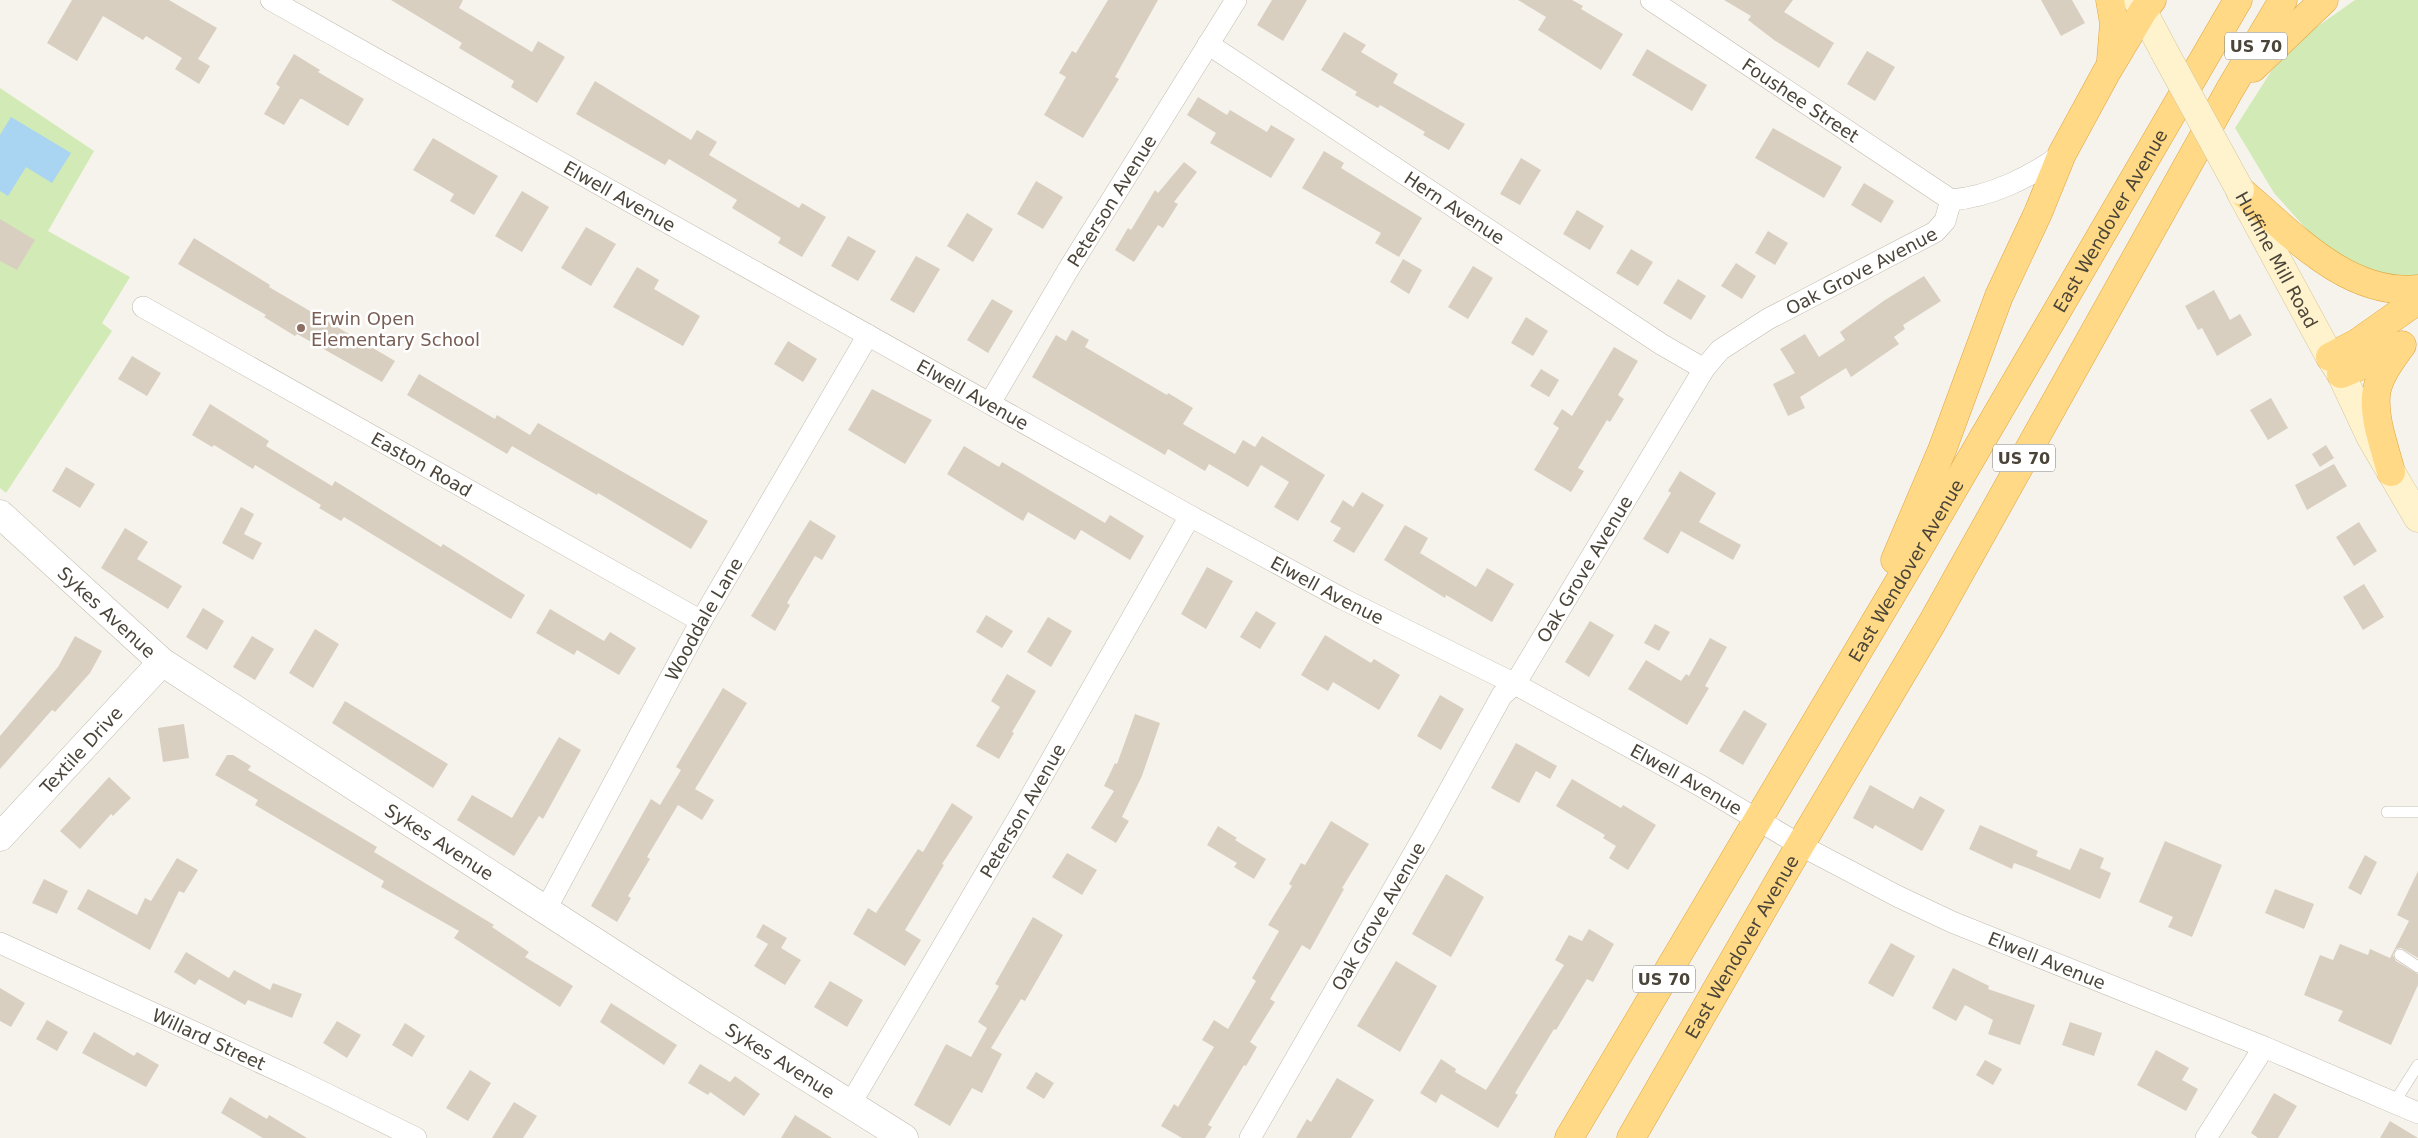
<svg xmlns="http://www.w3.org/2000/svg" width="2418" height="1138" viewBox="0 0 2418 1138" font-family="'DejaVu Sans',sans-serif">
	<rect width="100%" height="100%" fill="#f6f3ec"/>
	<path fill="#d2eab5" d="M2355,0H2418V276L2388,277L2365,272L2309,232L2274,193L2235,128L2272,70L2311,31Z
		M0,88L94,151L48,231L130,277L102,323L112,331L6,493L0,488Z"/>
	<path fill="#a9d4f2" d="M11,117L71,153L52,183L26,167L8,196L0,191V135Z"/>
	<path fill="#d8cfc1" d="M72,0H169L217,28L198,59L210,66L199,84L175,69L182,58L146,36L143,40L103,16L77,61L47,43Z
		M391,0H463L459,8L532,52L538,41L565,57L537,103L511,87L514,81L459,48L462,43Z
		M1108,0H1158L1115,77L1119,79L1083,138L1044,115L1066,77L1059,73L1072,51L1076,53Z
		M1272,0H1307L1283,41L1257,25Z
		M1518,0H1572L1583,6L1581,9L1623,34L1601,70L1538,30L1546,17Z
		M1724,0H1793L1784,12L1834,43L1819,68L1774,40L1748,20L1751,16Z
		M2041,0H2072L2085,23L2061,36Z
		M1344,32L1366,45L1361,52L1398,74L1393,83L1465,124L1449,150L1423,135L1425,132L1380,105L1378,108L1355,95L1357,92L1321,70Z
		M1647,49L1707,85L1692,111L1632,75Z
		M1867,51L1895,67L1875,101L1847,84Z
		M294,54L320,70L318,72L364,99L348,126L302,99H300L284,125L264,114L280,87L276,84Z
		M595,81L691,140L697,130L717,142L709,155L799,208L802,203L826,217L802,257L778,243L781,238L732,208L737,200L669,159L665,165L576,114Z
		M1198,97L1227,115L1230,110L1267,132L1271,125L1295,139L1271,178L1210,143L1216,133L1187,115Z
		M1773,128L1842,167L1824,198L1755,158Z
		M433,138L498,176L474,215L450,201L454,194L413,170Z
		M1324,151L1344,163L1341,168L1422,218L1399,257L1375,243L1381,233L1302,188Z
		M1521,158L1541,170L1520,205L1500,194Z
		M1184,162L1197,172L1174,202L1178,204L1163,228L1158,225L1134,262L1115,250L1128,228L1131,230L1155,190L1158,193Z
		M1036,181L1063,197L1043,229L1017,214Z
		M1864,183L1894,201L1881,223L1851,205Z
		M522,191L549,207L522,252L495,236Z
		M1577,210L1604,226L1590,250L1563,234Z
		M967,213L993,229L973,262L947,246Z
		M0,219L35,240L17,270L0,261Z
		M586,227L616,244L591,286L561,268Z
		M1768,231L1788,243L1775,265L1755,253Z
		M848,236L876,251L858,281L831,266Z
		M194,238L270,285L269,287L395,361L382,382L297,334L295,336L264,317L266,315L178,264Z
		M1631,249L1653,262L1638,286L1616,273Z
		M916,256L940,269L914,313L890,300Z
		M1403,259L1422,270L1409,294L1390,282Z
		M1736,263L1756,276L1742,299L1721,286Z
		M1473,266L1493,278L1468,319L1448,307Z
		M637,267L659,280L654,289L700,316L683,346L613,307Z
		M1924,276L1941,301L1903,325L1905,329L1894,337L1899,344L1851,377L1846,368L1800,397L1805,408L1788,416L1773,384L1795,373L1780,349L1805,334L1819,357L1845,340L1840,332L1885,300Z
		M1678,279L1706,296L1691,320L1663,303Z
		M2214,290L2230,320L2240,314L2252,335L2217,356L2202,328L2198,330L2185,306Z
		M992,299L1013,311L988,353L967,340Z
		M1526,317L1548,331L1533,356L1511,343Z
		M1072,330L1089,340L1085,347L1167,395L1168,393L1193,408L1183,424L1235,454L1243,440L1255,447L1262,436L1325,475L1298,521L1274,507L1289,482L1261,465L1248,487L1209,464L1205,471L1168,449L1165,455L1032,377L1056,335L1066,341Z
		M788,341L817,359L803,382L774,364Z
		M1614,347L1638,361L1618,395L1624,399L1610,422L1607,420L1578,468L1584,471L1571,492L1534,470L1559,428L1553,424L1562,409L1572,416Z
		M132,356L161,373L147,396L118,379Z
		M1541,369L1559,380L1549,397L1530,386Z
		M419,374L495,419L497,415L530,435L538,423L708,521L691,549L598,493L597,495L512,446L507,454L407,395Z
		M872,389L932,420L905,464L848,430Z
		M2271,398L2288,428L2268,440L2250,410Z
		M210,404L269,441L266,446L332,486L335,481L441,547L443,544L525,595L511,619L344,517L341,521L319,508L321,505L255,465L253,469L214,445L212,447L192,435Z
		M2326,445L2334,458L2320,467L2312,454Z
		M964,446L999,467L1002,462L1105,523L1110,515L1144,536L1130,560L1081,530L1075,540L1028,512L1023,521L947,474Z
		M2334,464L2347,486L2307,510L2295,485Z
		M66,467L95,484L80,508L52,491Z
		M1680,471L1716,493L1699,522L1741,545L1733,560L1681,531L1668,554L1643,539L1671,493L1668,491Z
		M1362,492L1384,505L1354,553L1333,541L1341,528L1330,522L1343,500L1353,507Z
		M241,507L254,514L244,534L262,543L253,560L222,543Z
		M810,520L836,536L822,560L815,556L787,603L790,605L775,631L751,616Z
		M2359,522L2377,551L2354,566L2336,537Z
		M1405,525L1428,538L1420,553L1476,587L1487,568L1514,584L1492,622L1446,595L1445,598L1384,560Z
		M125,528L148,542L137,559L182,586L168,609L101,568Z
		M1207,567L1233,581L1206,629L1181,614Z
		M2364,584L2384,617L2363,630L2343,597Z
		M203,608L224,621L207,650L186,637Z
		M550,609L604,641L610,632L636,648L619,675L577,650L574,655L536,633Z
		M1256,611L1276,623L1260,649L1240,637Z
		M986,615L1013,631L1002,648L976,632Z
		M1048,617L1072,631L1051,667L1027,652Z
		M1590,621L1614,635L1589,677L1565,662Z
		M1655,624L1670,632L1659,651L1644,643Z
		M315,629L339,644L313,688L289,673Z
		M1325,635L1371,663L1374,659L1400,675L1379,710L1333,682L1328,691L1301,675Z
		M75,636L102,651L90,673L55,712L52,710L0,769V736L58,667Z
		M252,636L274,649L255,680L233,667Z
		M1710,638L1727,647L1705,686L1709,688L1687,725L1628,689L1646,660L1681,681L1686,674L1689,676Z
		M1007,674L1036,691L1012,732L1014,733L999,759L976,746L1000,707L991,701Z
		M723,688L747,703L695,789L714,800L702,820L678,805L647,857L650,859L628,896L631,898L617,922L591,906L651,799L660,805L681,770L676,767Z
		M1440,695L1464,709L1441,750L1417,736Z
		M345,701L448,764L433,788L332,723Z
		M1744,710L1767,724L1743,765L1719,751Z
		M1135,714L1160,723L1142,776L1122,817L1129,821L1116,843L1091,828L1114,791L1104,786L1115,763L1117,764Z
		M184,724L189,758L163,762L158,728Z
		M559,737L581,750L543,819L539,816L514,856L457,820L472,795L512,818Z
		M1516,743L1557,766L1550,779L1536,771L1519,803L1491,788Z
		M227,755H233L251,766L248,770L377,847L374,852L494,925L492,927L529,952L525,957L573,986L560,1007L454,938L459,931L381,887L384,881L255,805L258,800L215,775Z
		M109,777L131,798L113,816L111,814L80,849L60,831Z
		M1572,779L1621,808L1623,805L1656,825L1628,870L1609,858L1616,846L1603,838L1605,835L1556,806Z
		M1870,785L1913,809L1920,796L1945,810L1922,851L1875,825L1873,829L1853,818Z
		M952,803L973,817L942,864L944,865L905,930L921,940L905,966L853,934L868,908L876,913L918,849L923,852Z
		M1331,821L1369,844L1342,888L1344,889L1310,950L1302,945L1270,999L1275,1002L1250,1042L1257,1047L1246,1066L1244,1065L1208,1125L1212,1127L1205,1138H1182L1161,1126L1174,1104L1178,1107L1214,1047L1202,1040L1214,1020L1228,1029L1256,981L1252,978L1279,931L1268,925L1292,886L1289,884L1301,863L1305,865Z
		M1980,825L2038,851L2036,856L2070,870L2080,848L2104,858L2100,868L2111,873L2100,899L2030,869L2014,863L2012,869L1969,849Z
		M1218,826L1237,838L1235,840L1266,859L1254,879L1234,867L1237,863L1207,845Z
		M2165,841L2222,865L2192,937L2168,927L2173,917L2139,902Z
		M1067,853L1097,870L1082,895L1052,877Z
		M2365,855L2377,862L2361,895L2348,888Z
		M177,858L198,870L184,893L179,891L150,950L77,909L88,889L137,915L145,898L151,901Z
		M2418,871V958L2401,948L2396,949L2393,955L2396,961L2418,974V985L2391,1045L2338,1021L2343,1011L2304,995L2320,955L2333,960L2340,944L2368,955L2370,949L2390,958L2409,921L2397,915Z
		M1446,874L1484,897L1451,957L1412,934Z
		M44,879L68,891L57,914L32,903Z
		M2275,889L2314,904L2304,929L2265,913Z
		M1033,917L1063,935L1025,1001L1021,999L991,1048L1002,1054L982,1093L972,1088L950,1126L914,1105L946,1044L971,1057L987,1028L978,1022L999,986L995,984Z
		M763,924L787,938L781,948L801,960L785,985L754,966L768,944L756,937Z
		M1589,929L1614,944L1593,982L1587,979L1556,1030L1554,1029L1515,1093L1518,1095L1498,1128L1441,1094L1436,1103L1420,1093L1441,1059L1456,1069L1455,1072L1486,1090L1564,965L1555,960L1569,935L1582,941Z
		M1891,943L1915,956L1893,997L1868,983Z
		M186,952L229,978L234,970L270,990L273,983L302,994L292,1018L248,1000L245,1005L199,979L195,985L174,972Z
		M1396,961L1437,986L1400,1052L1357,1026Z
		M1953,968L1989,986L1988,989L2035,1005L2020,1045L1988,1034L1993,1020L1965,1005L1956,1021L1932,1008Z
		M830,981L863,1000L847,1027L814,1007Z
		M0,988L25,1003L11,1027L0,1021Z
		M611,1003L677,1045L664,1065L600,1022Z
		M47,1020L68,1032L57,1051L36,1039Z
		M337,1021L361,1035L347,1058L323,1043Z
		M2070,1022L2102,1033L2094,1056L2062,1045Z
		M405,1023L425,1036L412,1057L392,1045Z
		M94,1032L134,1056L137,1052L159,1065L146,1087L82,1053Z
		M2156,1050L2189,1068L2182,1080L2198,1089L2186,1111L2137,1085Z
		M1985,1060L2002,1069L1993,1085L1976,1075Z
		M700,1064L730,1082L735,1076L760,1094L744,1116L710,1092L708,1095L688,1083Z
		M470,1070L491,1083L468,1121L446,1108Z
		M1036,1072L1054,1083L1044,1099L1026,1088Z
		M1337,1078L1374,1100L1351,1138H1296L1307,1119L1311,1122Z
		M2274,1093L2297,1106L2278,1138H2258L2251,1133Z
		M230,1097L267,1119L269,1115L307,1138H263L221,1113Z
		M514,1102L537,1116L523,1138H492Z
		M795,1115L832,1138H781Z
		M2390,1121L2418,1138H2380Z"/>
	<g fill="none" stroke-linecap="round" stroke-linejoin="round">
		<defs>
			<path id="service" d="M2387,812H2418
				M2400,955L2418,967
				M2394,1103L2418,1065"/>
			<g id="minor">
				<path id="s1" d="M271,0L1190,516L1343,599L1515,684L1701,786L1800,845L1897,896L1952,922L2264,1047L2418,1113"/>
				<path id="s2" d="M1651,0L1951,200"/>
				<path id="s3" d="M1208,44L1661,344L1704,369"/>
				<path id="s4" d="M143,307L701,621"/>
				<path id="s5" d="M990,403L1068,270L1236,0"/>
				<path id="s6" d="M546,909L701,621L868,335"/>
				<path id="s7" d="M0,943L292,1077L416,1138"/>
				<path id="s8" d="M851,1103L1024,808L1190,516"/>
				<path id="s9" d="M1250,1138L1428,829L1502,695L1515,684L1704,369L1720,350L1768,319L1935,232L1945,221L1951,200C1990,197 2031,177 2062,154"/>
				<path d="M2206,1138L2264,1047"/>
			</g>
			<g id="tertiary">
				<path id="s10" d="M0,514L162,662L702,1011L904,1138"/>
				<path id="s11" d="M0,837L162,662"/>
			</g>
			<g id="secondary">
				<path d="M2137,0L2164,51"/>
				<path id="s12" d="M2240,191L2330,357L2341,374L2371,438L2418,518"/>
			</g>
			<g id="trunk">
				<path d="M2110,0L2114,23L2111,60"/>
				<path d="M2253,68L2324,0"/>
				<path d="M2240,190C2290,232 2347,297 2418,289"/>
				<path d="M2330,357L2357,343L2418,300"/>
				<path d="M2341,374L2374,360L2399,346"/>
				<path d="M2391,472C2385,448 2374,421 2376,396C2377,378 2392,359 2402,345"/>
				<path d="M1895,560L1942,450L1999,296L2038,213L2062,154L2106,73L2143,11L2152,0"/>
				<path id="s13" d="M1569,1138L1915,555L2238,0"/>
				<path id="s14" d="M1631,1138L1786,869L1932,623L2229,91L2283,0"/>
			</g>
		</defs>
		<use href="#service" stroke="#c2bbae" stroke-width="12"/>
		<use href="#minor" stroke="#c2bbae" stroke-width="22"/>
		<use href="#tertiary" stroke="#c2bbae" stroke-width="29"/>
		<use href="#secondary" stroke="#d6c79b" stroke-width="29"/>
		<use href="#trunk" stroke="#e0a43c" stroke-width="29"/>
		<use href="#service" stroke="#fff" stroke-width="11"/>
		<use href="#minor" stroke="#fff" stroke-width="21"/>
		<use href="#tertiary" stroke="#fff" stroke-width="28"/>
		<use href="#secondary" stroke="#fff3cd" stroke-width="28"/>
		<use href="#trunk" stroke="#ffd985" stroke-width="28"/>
		<defs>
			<path id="secondary-bridge" d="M2164,51L2240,190"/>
		</defs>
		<use href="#secondary-bridge" stroke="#d6c79b" stroke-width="29" stroke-linecap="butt"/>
		<use href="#secondary-bridge" stroke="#fff3cd" stroke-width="28"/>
	</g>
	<circle fill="#8d6e63" stroke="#fff" stroke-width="2" cx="301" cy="328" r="5"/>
	<g text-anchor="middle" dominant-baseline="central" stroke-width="5" stroke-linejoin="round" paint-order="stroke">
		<g fill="#fff" stroke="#817c74" stroke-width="1">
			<rect x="2225" y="32.5" width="62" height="27" rx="4"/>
			<rect x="1993" y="444.5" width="62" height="27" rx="4"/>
			<rect x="1633" y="965.5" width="62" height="27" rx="4"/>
		</g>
		<g font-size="16" font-weight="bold" fill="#4b4439">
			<text x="2256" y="46">US 70</text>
			<text x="2024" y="458">US 70</text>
			<text x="1664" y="979">US 70</text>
		</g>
		<g font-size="18" fill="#4b4439" stroke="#fff">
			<text stroke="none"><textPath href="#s2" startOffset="180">Foushee Street</textPath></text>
			<text stroke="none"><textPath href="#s1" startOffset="400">Elwell Avenue</textPath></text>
			<text stroke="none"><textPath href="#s5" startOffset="236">Peterson Avenue</textPath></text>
			<text stroke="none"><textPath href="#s3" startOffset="296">Hern Avenue</textPath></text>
			<text stroke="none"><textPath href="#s13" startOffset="1065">East Wendover Avenue</textPath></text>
			<text stroke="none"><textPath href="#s12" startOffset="78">Huffine Mill Road</textPath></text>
			<text stroke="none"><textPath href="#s9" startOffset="1081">Oak Grove Avenue</textPath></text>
			<text stroke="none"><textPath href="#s1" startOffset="805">Elwell Avenue</textPath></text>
			<text stroke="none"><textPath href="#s4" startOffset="320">Easton Road</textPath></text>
			<text stroke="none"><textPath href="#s9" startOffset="661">Oak Grove Avenue</textPath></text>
			<text stroke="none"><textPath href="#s13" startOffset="660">East Wendover Avenue</textPath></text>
			<text stroke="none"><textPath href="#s1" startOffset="1210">Elwell Avenue</textPath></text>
			<text stroke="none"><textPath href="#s10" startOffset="145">Sykes Avenue</textPath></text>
			<text stroke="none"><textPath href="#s6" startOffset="330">Wooddale Lane</textPath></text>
			<text stroke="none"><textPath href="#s11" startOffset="119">Textile Drive</textPath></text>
			<text stroke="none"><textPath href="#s1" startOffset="1616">Elwell Avenue</textPath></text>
			<text stroke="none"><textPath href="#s8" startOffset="339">Peterson Avenue</textPath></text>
			<text stroke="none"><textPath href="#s10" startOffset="550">Sykes Avenue</textPath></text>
			<text stroke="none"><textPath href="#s9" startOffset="256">Oak Grove Avenue</textPath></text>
			<text stroke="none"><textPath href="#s14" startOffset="221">East Wendover Avenue</textPath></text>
			<text stroke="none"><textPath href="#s1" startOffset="2020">Elwell Avenue</textPath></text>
			<text stroke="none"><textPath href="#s7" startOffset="230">Willard Street</textPath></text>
			<text stroke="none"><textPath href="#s10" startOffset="955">Sykes Avenue</textPath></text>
		</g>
		<g font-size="18" fill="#785e54" stroke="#fff" text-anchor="start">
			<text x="311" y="318">Erwin Open<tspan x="311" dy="21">Elementary School</tspan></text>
		</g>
	</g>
</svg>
